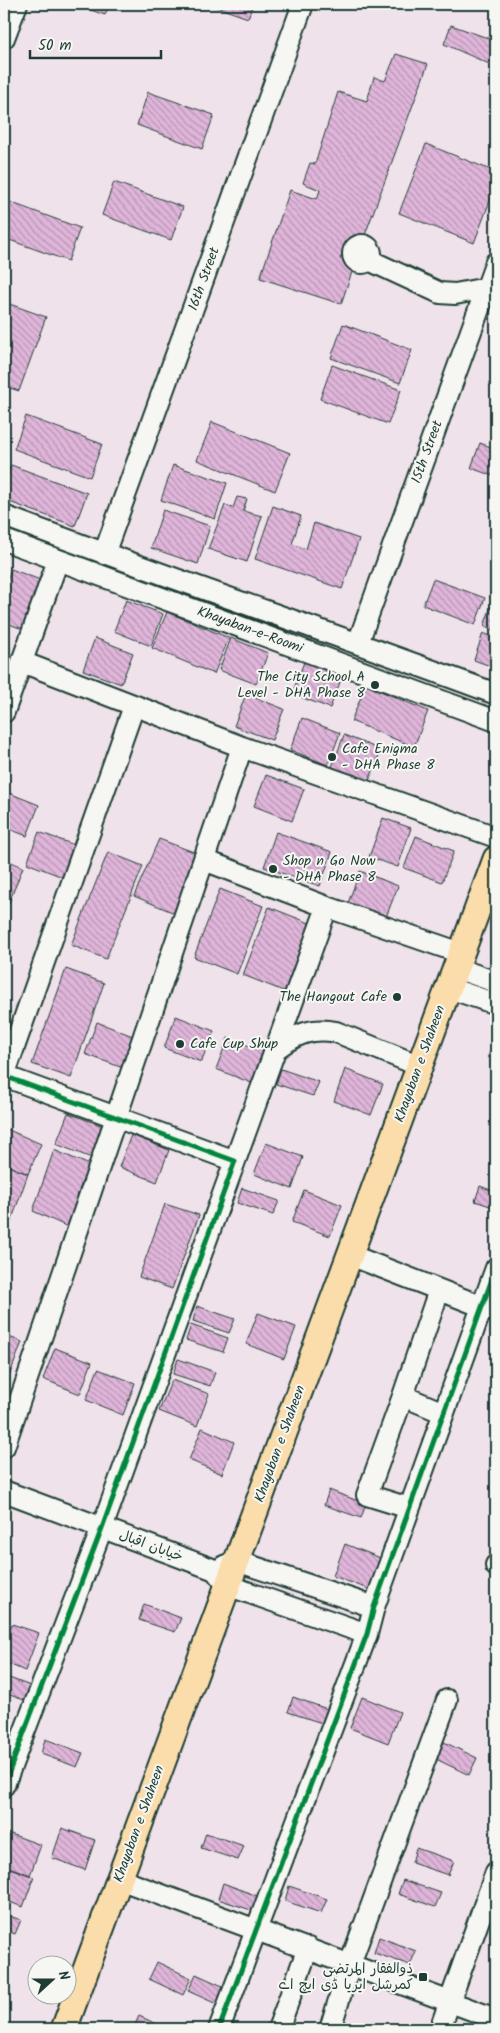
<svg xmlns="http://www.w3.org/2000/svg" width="500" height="2033" viewBox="0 0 500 2033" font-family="Kalam,'Playpen Sans Arabic',sans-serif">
	<defs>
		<pattern id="building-back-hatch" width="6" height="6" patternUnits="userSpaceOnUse" patternTransform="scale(1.25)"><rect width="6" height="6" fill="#e0b5da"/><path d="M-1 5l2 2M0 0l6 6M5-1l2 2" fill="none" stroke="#b594b2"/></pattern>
	</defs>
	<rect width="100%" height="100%" fill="#efe2eb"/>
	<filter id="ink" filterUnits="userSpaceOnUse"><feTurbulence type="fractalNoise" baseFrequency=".02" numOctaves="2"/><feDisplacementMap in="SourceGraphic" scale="10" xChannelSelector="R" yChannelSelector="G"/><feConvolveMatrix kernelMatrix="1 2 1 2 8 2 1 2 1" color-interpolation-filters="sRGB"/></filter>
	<g filter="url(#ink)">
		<path fill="url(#building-back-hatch)" stroke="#1f3d34" d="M74,4H109L105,15Z
			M208,4H253L248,18Z
			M451,25L496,41V67L444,44Z
			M396,54L428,64L362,243L347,241L340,259L354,266L341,304L260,278L290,190L317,199L320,190L303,183L310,163L315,164L338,92L367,101L374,77L385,81Z
			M148,92L214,115L202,149L137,125Z
			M426,144L496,172V185L474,243L399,213Z
			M114,182L183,207L171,240L102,215Z
			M4,200L80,228L68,261L4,238Z
			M4,302L46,317L19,391L4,386Z
			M343,324L412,350L400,383L331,358Z
			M332,365L401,390L388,424L320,399Z
			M26,416L102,444L90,477L14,449Z
			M212,422L290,453L275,491L197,460Z
			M480,443L496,449V477L471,468Z
			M11,465L87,493L75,526L4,500V487Z
			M173,465L227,483L215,519L161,500Z
			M237,497L247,499L243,511L262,516L247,562L208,549L225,505L233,508Z
			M273,506L301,516L292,544L306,549L314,523L359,539L342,589L255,559Z
			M163,510L210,526L198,564L151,548Z
			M11,569L43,581L25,630L4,622V588Z
			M433,579L485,598L475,625L423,605Z
			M494,598H496V631L484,626Z
			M126,600L163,614L151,646L114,631Z
			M167,612L229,638L214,674L152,648Z
			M483,633L496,638V668L474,660Z
			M95,638L133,653L121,684L83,670Z
			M231,638L268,653L256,684L219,670Z
			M304,662L342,677L330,708L292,694Z
			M366,685L428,711L414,747L351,721Z
			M246,694L284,709L272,740L234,726Z
			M302,718L340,733L328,765L290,750Z
			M344,735L381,750L369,781L332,767Z
			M266,775L304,789L292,821L254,806Z
			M4,791L39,805L27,836L4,827Z
			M383,818L411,828L398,867L369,857Z
			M39,832L77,846L65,878L27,863Z
			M276,832L332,852L320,886L264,867Z
			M416,836L454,851L442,882L404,868Z
			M159,839L199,854L177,914L134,896Z
			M108,852L143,866L106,959L71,945Z
			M4,859L23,867L4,915Z
			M360,871L398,886L386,917L348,903Z
			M220,889L263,906L237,974L194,957Z
			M269,907L312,924L286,992L243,975Z
			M66,969L104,983L71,1078L32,1064Z
			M176,1016L214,1031L201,1062L164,1048Z
			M97,1022L135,1037L123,1068L85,1054Z
			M496,1036V1060L488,1057Z
			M228,1038L266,1052L254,1084L216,1069Z
			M281,1069L319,1082L313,1096L276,1084Z
			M345,1069L383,1084L371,1115L334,1101Z
			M68,1113L106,1127L94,1159L56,1144Z
			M4,1128L41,1144L28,1174L4,1164Z
			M131,1135L169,1150L157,1182L119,1167Z
			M266,1143L303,1157L292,1189L254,1174Z
			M54,1150L92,1166L70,1228L33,1211Z
			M4,1164L28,1174L6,1236L4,1235Z
			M480,1186L496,1192V1208L475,1201Z
			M242,1188L279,1201L273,1215L237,1203Z
			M304,1190L342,1205L330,1236L292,1222Z
			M165,1204L199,1215L172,1289L139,1277Z
			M197,1306L235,1319L229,1333L193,1321Z
			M258,1313L296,1327L284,1359L246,1344Z
			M191,1325L228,1338L223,1352L186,1340Z
			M4,1335L22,1342L10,1374L4,1371Z
			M55,1348L92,1362L80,1394L43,1379Z
			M178,1359L215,1372L210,1386L173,1374Z
			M98,1369L135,1383L123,1415L86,1400Z
			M172,1380L209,1394L197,1426L159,1411Z
			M202,1428L234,1442L222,1474L189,1460Z
			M329,1490L366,1504L361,1518L324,1505Z
			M345,1544L383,1559L371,1590L333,1576Z
			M144,1604L181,1618L175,1632L139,1620Z
			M12,1624L39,1633L25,1671L4,1662V1644Z
			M4,1676L33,1687L27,1701L4,1693Z
			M293,1697L330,1710L325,1724L288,1712Z
			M362,1697L400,1712L388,1743L350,1728Z
			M45,1739L83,1753L77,1767L41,1754Z
			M444,1742L477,1758L469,1775L436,1759Z
			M62,1828L95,1840L85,1870L52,1858Z
			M8,1833L41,1845L30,1875L4,1865V1845Z
			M206,1833L244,1846L238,1860L201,1848Z
			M416,1848L454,1861L448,1875L412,1863Z
			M4,1866L34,1877L23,1907L4,1900Z
			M403,1880L441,1893L435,1907L398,1894Z
			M223,1883L260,1897L254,1911L218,1899Z
			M289,1886L327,1899L321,1913L285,1901Z
			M4,1914L21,1920L15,1934L4,1930Z
			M379,1937L416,1951L410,1965L374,1953Z
			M157,1962L191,1978L183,1995L149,1979Z
			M196,1974L229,1989L221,2006L188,1991Z
			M139,2016L168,2029H133Z"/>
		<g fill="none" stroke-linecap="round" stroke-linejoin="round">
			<defs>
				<path id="minor" d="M4,38L17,4
					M353 254a9 9 0 1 1 18 0a9 9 0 1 1-18 0Z
					M369,260L440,293L455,294L487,288
					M4,516C167,578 333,633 496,694
					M4,540L496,721
					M104,554L303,4
					M358,643L496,262
					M22,662L242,747L496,837
					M4,712L58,560
					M204,860L327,907L461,953
					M481,900L496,905
					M456,968L496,982
					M449,988L496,1004
					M276,1049C295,1035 311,1027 336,1032L420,1066
					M4,1076L235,1161L102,1528L4,1785
					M4,1076L134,706
					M235,1161L327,907
					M350,1255L496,1312
					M439,1290L403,1396L444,1413
					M403,1396L367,1495L409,1508
					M4,1447L242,747
					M4,1491L215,1570L227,1585L367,1634
					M224,1566L237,1561L374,1607
					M496,1566V1565
					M119,1879L496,2019
					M219,2029L367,1634L374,1607L496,1268
					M278,2029L308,1948
					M330,2029L350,1964L447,1700
					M440,2029L496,1872"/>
				<path id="major" d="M64,2029L496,859"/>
			</defs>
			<use href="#minor" stroke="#1f3d34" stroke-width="24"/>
			<use href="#major" stroke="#1f3d34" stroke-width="29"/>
			<use href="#minor" stroke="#f6f6f2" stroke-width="20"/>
			<use href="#major" stroke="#fbddab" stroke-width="25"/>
			<defs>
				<path id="cycleway" d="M4,1076L235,1161L102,1528L4,1785
					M219,2029L367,1634L374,1607L496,1268"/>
			</defs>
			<use href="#cycleway" stroke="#f6f6f2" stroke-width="8"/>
			<use href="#cycleway" stroke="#00873e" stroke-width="5"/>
		</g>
	</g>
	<g fill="#1f3d34" stroke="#f6f6f2" stroke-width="2">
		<circle cx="375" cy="685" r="5"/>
		<circle cx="332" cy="757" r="5"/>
		<circle cx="273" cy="869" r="5"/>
		<circle cx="397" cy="997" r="5"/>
		<circle cx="180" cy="1044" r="5"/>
		<rect x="418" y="1972" width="10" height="10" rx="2.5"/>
	</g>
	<g text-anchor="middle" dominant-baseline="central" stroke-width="4" stroke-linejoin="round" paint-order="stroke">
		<g font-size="14" fill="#1f3d34" stroke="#f6f6f2">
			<text transform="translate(204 279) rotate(-70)">16th Street</text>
			<text transform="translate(427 452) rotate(-70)">15th Street</text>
			<text transform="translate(250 630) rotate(20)">Khayaban-e-Roomi</text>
			<text transform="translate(420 1064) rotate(-70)">Khayaban e Shaheen</text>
			<text transform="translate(280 1444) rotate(-70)">Khayaban e Shaheen</text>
			<text transform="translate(151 1546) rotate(20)">خیابان اقبال</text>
			<text transform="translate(139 1824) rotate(-70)">Khayaban e Shaheen</text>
		</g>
		<g font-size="14" fill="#1f3d34" stroke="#f6f6f2" text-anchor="end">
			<text x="365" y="677">The City School A<tspan x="365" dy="16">Level - DHA Phase 8</tspan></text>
			<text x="342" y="749" text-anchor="start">Cafe Enigma<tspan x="342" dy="16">- DHA Phase 8</tspan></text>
			<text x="283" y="861" text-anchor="start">Shop n Go Now<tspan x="283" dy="16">- DHA Phase 8</tspan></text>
			<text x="387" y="997">The Hangout Cafe</text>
			<text x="190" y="1044" text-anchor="start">Cafe Cup Shup</text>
			<text x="413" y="1969">ذوالفقار المرتضی<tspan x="413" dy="16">کمرشل ایریا ڈی ایچ اے</tspan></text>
		</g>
	</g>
	<rect width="500" height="2033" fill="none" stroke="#f6f6f2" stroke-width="20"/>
	<rect x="10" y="10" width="480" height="2013" fill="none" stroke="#1f3d34" stroke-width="2" filter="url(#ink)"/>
	<g transform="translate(52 1980) rotate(69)"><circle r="24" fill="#f6f6f2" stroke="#a0aca6"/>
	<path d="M0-4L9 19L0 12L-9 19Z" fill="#1f3d34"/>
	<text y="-8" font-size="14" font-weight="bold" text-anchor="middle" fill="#1f3d34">N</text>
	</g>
	<path d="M30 50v8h131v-8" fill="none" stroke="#1f3d34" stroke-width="2.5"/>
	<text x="38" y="50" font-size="15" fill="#1f3d34" stroke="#f6f6f2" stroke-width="4" paint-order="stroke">50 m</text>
</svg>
